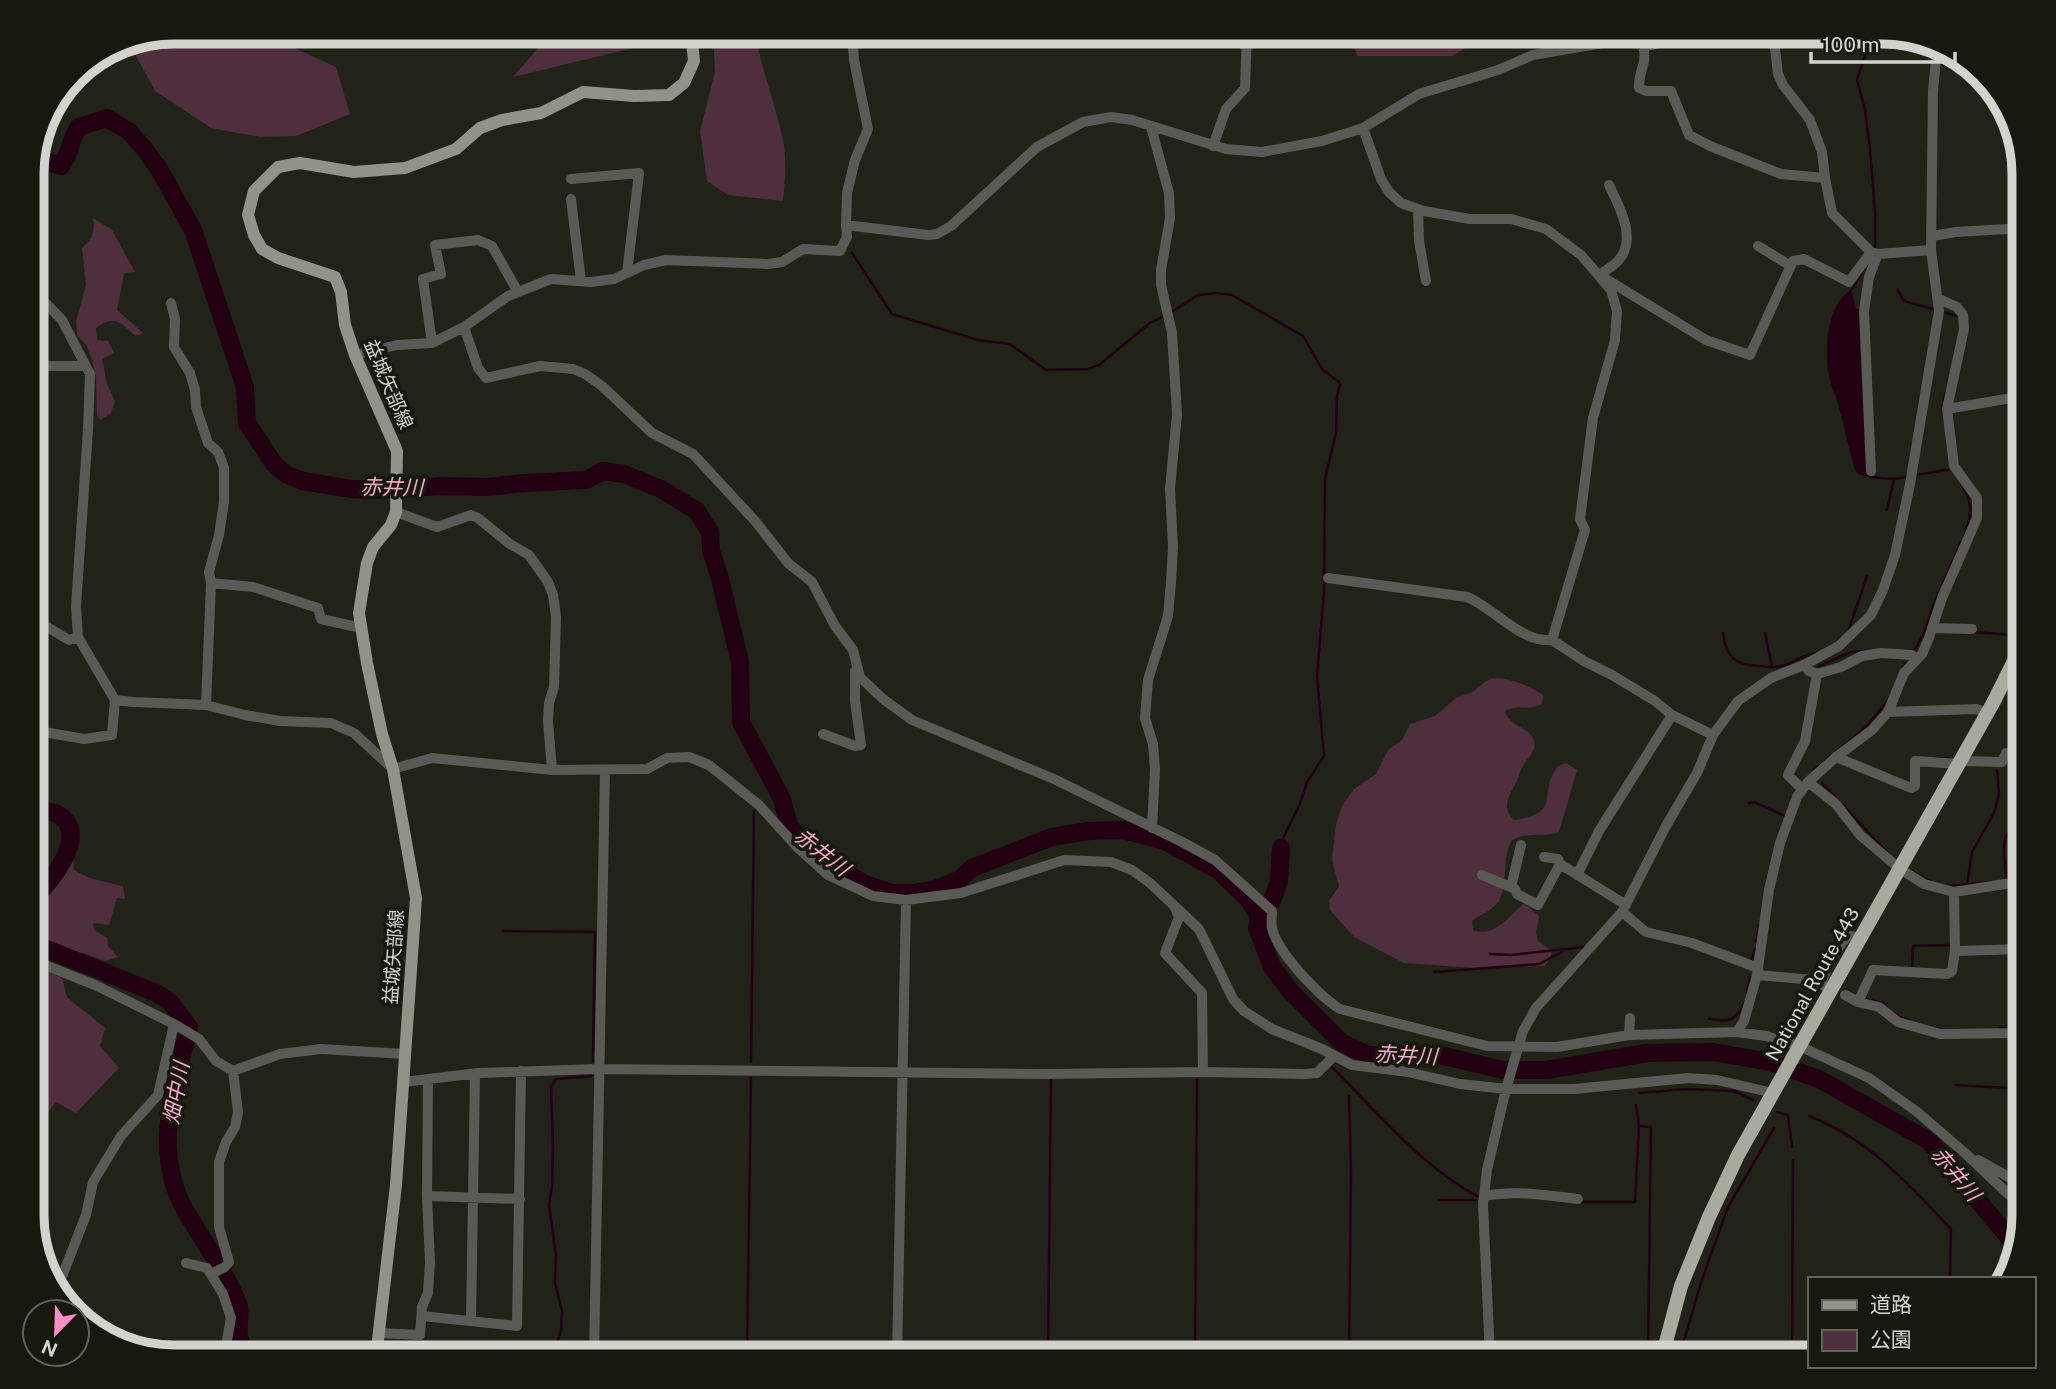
<svg xmlns="http://www.w3.org/2000/svg" width="2056" height="1389" viewBox="0 0 2056 1389" font-family="'Public Sans','Noto Sans JP',sans-serif">
	<rect width="100%" height="100%" fill="#212318"/>
	<path fill="#4f2e3e" d="M174,32H268L290,46L336,67L350,114L296,136L260,137L211,128L155,91L128,41Z
		M552,32H638L633,48L513,77Z
		M713,32H755C761,68 775,103 783,140C787,160 785,180 783,201L728,195L707,181L700,131L715,71Z
		M1350,32H1570L1551,38H1483L1452,56H1357Z
		M93,218L112,230L135,272L124,273L117,310L143,333L136,336C119,322 116,314 96,328L97,340L108,341L114,353L102,359L107,384L115,401L111,413L100,420L97,415L96,378L92,360L86,345L77,335L76,321L86,285L82,248C93,238 95,232 93,218Z
		M1494,678C1511,678 1529,686 1543,695L1542,704C1529,711 1517,704 1505,711C1510,727 1530,727 1534,741C1537,751 1527,758 1523,766C1520,770 1519,776 1517,781C1510,794 1500,808 1514,820C1564,813 1536,795 1558,766L1566,763L1577,770L1559,832C1543,838 1530,831 1512,840C1501,858 1509,883 1499,901C1492,911 1481,914 1472,921L1473,930C1495,938 1509,916 1524,903L1539,916L1536,932L1538,941L1552,951L1550,959L1545,966L1475,968L1404,963L1354,937L1330,910L1329,901L1339,886L1332,860L1336,824L1342,806L1354,789L1376,774L1388,750L1402,740L1410,724L1435,716L1456,698L1473,692L1486,681Z
		M73,856L74,870L89,878L123,886L125,899L117,898L109,925L93,923L94,930L107,938L108,946L118,957L105,961L83,953L72,955L32,940V905L62,872Z
		M32,965L62,978L67,997L105,1028L100,1046L119,1068L76,1113L56,1102L34,1131L32,1141Z"/>
	<path fill="#220012" d="M1851,290L1856,309H1861L1870,477L1857,474L1854,467C1848,447 1845,427 1839,408C1837,397 1831,387 1829,376C1824,351 1826,305 1851,290Z"/>
	<g fill="none" stroke-linecap="round" stroke-linejoin="round">
		<path stroke="#220012" stroke-width="2.5" d="M1873,32L1857,80L1865,110L1870,148L1875,212V248
			M852,253L892,314L978,340L1010,344L1046,370L1088,369L1099,365L1150,323L1164,316
			M1897,289L1904,301L1961,317
			M1851,290L1864,269
			M1170,313L1198,295L1217,293L1232,295L1303,336L1322,369L1340,383L1337,396L1336,433L1325,479L1324,592L1317,676L1324,756L1307,782L1300,804L1283,838
			M1998,405L2024,401
			M1944,421L1942,409L1945,393
			M1916,475L1951,469
			M1870,477L1894,479L1907,477
			M1961,484C1974,504 1972,514 1964,536
			M1887,510L1894,479
			M1849,629L1867,576
			M1973,632L2013,635
			M1723,633C1727,666 1743,665 1772,667
			M1765,633L1772,667C1795,667 1800,653 1817,653
			M1914,651L1925,631L1933,605L1961,542
			M1819,666L1851,652L1865,651
			M1902,670L1905,663
			M1935,758H1948
			M1813,771L1867,726L1889,699
			M1822,783L1887,852
			M1749,803L1754,802L1785,816
			M1912,871L1930,881
			M2007,880C2005,864 1996,820 2024,830
			M1967,884L1972,852L1994,813L1999,794L1997,770
			M1950,886L1989,882
			M503,931L595,932L593,1061
			M1756,942L1759,925
			M1490,954L1511,955L1584,947
			M1751,961L1755,949
			M1912,970L1913,946L1951,945
			M1434,972L1539,964L1562,952
			M1747,993L1750,977
			M1864,999L1883,1003L1887,1007
			M1894,1014L1911,1021
			M1709,1019C1728,1022 1736,1022 1744,1003
			M2000,1028H2024
			M751,1062L754,811
			M1332,1067C1376,1111 1423,1168 1479,1197
			M1956,1085L2024,1089
			M1639,1093L1687,1089L1734,1091L1753,1100
			M1636,1105L1639,1126L1651,1127L1648,1357
			M1777,1112L1788,1115L1792,1147
			M1809,1116C1867,1138 1909,1184 1951,1229L1950,1279
			M1439,1200H1476
			M1581,1202H1635L1639,1126
			M553,1357L561,1330L562,1311L555,1283L556,1255L549,1205L552,1187L553,1145L551,1087L556,1079L592,1076
			M747,1357L751,1078
			M1048,1357L1051,1080
			M1195,1357L1197,1080
			M1349,1357L1351,1171L1349,1096
			M1679,1357L1701,1283L1727,1209L1774,1128
			M1792,1357L1793,1160"/>
		<path stroke="#220012" stroke-width="18" d="M35,153L46,161L61,166C71,154 69,140 79,127L107,118L130,132L146,151L159,169L193,230L245,387L247,423L274,464L287,475L303,481L351,489L375,490L443,486L487,487L525,483L586,480L603,471L624,474L661,489L697,511L710,532L711,551L719,575L740,662L741,722L782,799L789,826L798,836L815,847L825,859L849,875L867,885L892,893H913L933,890L959,880L972,868L1052,837L1089,831L1123,830L1165,841L1218,870L1249,900L1259,916L1257,928L1272,967L1292,993L1342,1043L1368,1055H1440L1503,1070H1546L1647,1053L1713,1052L1770,1062L1819,1079L1929,1141L2015,1245
			M32,811C40,812 52,810 59,815C91,835 49,884 32,900
			M1272,901L1279,881L1281,848
			M32,943L156,993L170,1002L189,1027C174,1089 152,1150 185,1210C203,1241 225,1270 238,1304C242,1314 237,1325 239,1336C240,1341 243,1346 245,1351L257,1357"/>
		<path stroke="#595a55" stroke-width="10" d="M799,32H830
			M1773,32L1778,74L1783,85L1810,120L1822,152L1825,178
			M1643,45C1648,65 1638,70 1639,88L1646,91H1671L1689,135L1710,146L1781,174L1825,178L1832,213L1871,252L1878,254L1931,250
			M1151,127L1169,193L1170,218L1161,270V285L1172,333L1177,414L1170,489L1173,547L1171,582L1168,616L1148,680L1145,718L1153,744L1155,770L1152,828
			M1363,128L1381,179L1389,192L1401,203L1424,211L1470,219H1511L1546,229L1581,255L1611,290L1617,311L1615,340L1593,418L1580,519L1585,530L1552,640L1584,661L1612,675L1655,701L1672,715L1713,735
			M1213,146L1226,109L1245,88L1247,32
			M571,179L639,173L627,273
			M571,199L581,281
			M1418,209L1419,241L1426,281
			M846,225L847,193L855,160L868,129L854,60L852,32
			M1932,236L1956,232L2024,228
			M1758,246L1791,266
			M1600,275C1606,270 1613,266 1618,261C1638,239 1619,206 1609,185
			M1606,279L1706,340L1750,355L1793,261L1804,259L1849,282L1871,252
			M32,289L62,320L90,374L88,430L76,606L78,637L115,700L112,735L84,739L32,730
			M171,303L175,319L174,347L190,373L195,390L196,407L208,443L218,452L224,468V502L219,535L209,572L211,583L206,705
			M464,327L478,368L486,378L540,366L573,369L585,374L602,386L652,433L693,454L756,522L788,563L812,582L835,626L853,650L860,677L883,699L912,720L1054,779L1182,842L1215,860L1272,911C1272,916 1271,923 1272,928C1277,952 1319,996 1340,1009L1487,1046L1557,1047L1629,1035L1737,1032L1766,1036L1799,1046L1869,1078L1916,1111L1965,1153L2024,1209
			M432,343L423,279L441,274L435,245L478,240L492,246L518,292
			M355,355L397,345L432,343L464,327L508,296L551,279L591,282L614,279L644,265L666,260L768,264L782,262L803,249L840,251L847,237L846,225L928,235L937,234L951,226L1037,147L1083,122L1111,117L1132,120L1226,149L1262,152L1322,141L1363,128L1419,94L1498,70L1533,55L1614,41L1652,45L1690,32
			M32,366H86
			M1947,409L2024,396
			M1871,471L1864,311L1869,277L1878,254
			M396,512L437,527L471,515L478,518L510,544L529,555L548,582L553,595L556,617L554,687L549,703L548,721L552,770
			M1328,578L1467,597C1494,608 1521,643 1552,640
			M211,583L253,587L318,608L321,619L361,628
			M32,618L69,640L78,637
			M1932,628L1972,629
			M1817,674L1841,667L1862,656L1881,653L1912,655L1915,659
			M115,700L134,702L206,705L245,715L280,721L331,723L354,733L393,769L432,758L552,770L647,769L667,758L689,757L709,765L759,805L797,847L828,875L873,896L906,900L961,893L1064,860L1111,862L1132,870L1150,883L1199,929L1233,999L1244,1011L1272,1029L1322,1049L1352,1065L1408,1072L1460,1084L1506,1089H1574L1688,1078L1717,1080L1773,1093
			M1888,712L1977,709L1987,714
			M823,734L855,746L861,745L855,701V671
			M1836,757L1911,788L1915,786V761L1959,764
			M1960,761L2002,762L2006,753H2024
			M1808,782L1836,804L1860,835L1900,869L1924,884L1954,892L2024,881
			M1802,789L1788,775L1805,741L1817,674L1809,671L1804,665
			M1544,857L1558,859L1560,864L1626,905
			M1482,875L1515,889L1517,894L1538,905L1560,864
			M1577,875L1599,831L1672,715
			M1511,887L1521,845
			M1175,908L1179,917L1165,953L1202,993L1203,1072
			M1622,912L1646,932L1692,943L1758,968
			M1955,951L2024,949
			M32,960L95,985L174,1024L199,1039L216,1061L233,1071L280,1054L321,1049L405,1054
			M1757,975L1814,980L1824,986
			M1821,984C1827,967 1835,948 1848,936L1860,937
			M1845,995L1858,1002L1879,1007L1898,1022L1940,1034L2024,1033
			M1858,1002L1873,970L1947,974L1952,971L1955,951L1954,892
			M1737,1032L1744,1021L1757,975L1769,890L1780,843L1797,797L1808,782L1836,757L1872,730L1888,712L1904,673L1922,654L1929,638L1942,598L1977,518V498L1954,466L1947,409L1964,329L1963,315L1957,307L1937,298
			M1629,1035L1630,1018
			M404,1082L478,1073L598,1069L1047,1074L1203,1072L1305,1074L1317,1073L1334,1056
			M1978,1160L2016,1181H2024
			M427,1196L520,1199
			M1484,1196C1516,1190 1546,1195 1578,1199
			M186,1263L207,1268L223,1294L231,1318L224,1357
			M211,1274L225,1267L229,1262L219,1227V1162L226,1142L235,1127L238,1112L233,1071
			M61,1298V1279L86,1215L93,1182L121,1136L158,1095L174,1024
			M422,1316L517,1326L521,1071
			M471,1321L475,1074
			M379,1333L420,1335L422,1307L428,1293L430,1262L427,1196L428,1079
			M594,1357L605,770
			M897,1357L906,900
			M1490,1357L1483,1204L1487,1170L1506,1089L1523,1031L1536,1008L1622,912L1666,826L1697,773L1713,735L1738,701L1771,678L1804,665L1839,646L1871,615L1883,590L1895,555L1910,484L1939,311L1931,250L1933,91L1937,48"/>
		<path stroke="#919387" stroke-width="12" d="M376,1357L396,1185L416,898L393,769L382,734L367,663L359,613L367,563L373,547L391,525L396,512L397,451L355,355L345,325L341,292L335,277L278,258L262,249L254,235L248,215L254,191L278,167L300,163L354,172L405,168L456,149L480,128L502,120L541,113L583,92L634,96L669,95L684,83L694,61L691,32"/>
		<path stroke="#a7aa9c" stroke-width="14" d="M1662,1357L1681,1286L1709,1217L1738,1155L1993,703L2024,641"/>
	</g>
	<g text-anchor="middle" dominant-baseline="central" stroke-width="7" stroke-linejoin="round" paint-order="stroke">
		<g font-size="19" fill="#d2d3cc" stroke="#17190f">
			<text transform="translate(389 384) rotate(67)">益城矢部線</text>
			<text transform="translate(393 957) rotate(-86)">益城矢部線</text>
			<text transform="translate(1812 984) rotate(-61)">National Route 443</text>
		</g>
		<g font-size="21" font-style="italic" fill="#f9a7ce" stroke="#17190f">
			<text transform="translate(392 487) rotate(1)">赤井川</text>
			<text transform="translate(822 852) rotate(38)">赤井川</text>
			<text transform="translate(1406 1055) rotate(3)">赤井川</text>
			<text transform="translate(176 1093) rotate(-80)">畑中川</text>
			<text transform="translate(1956 1174) rotate(50)">赤井川</text>
		</g>
	</g>
	<path d="M0 0H2056V1389H0ZM174 44H1882A130 130 0 0 1 2012 174V1215A130 130 0 0 1 1882 1345H174A130 130 0 0 1 44 1215V174A130 130 0 0 1 174 44Z" fill="#17190f" fill-rule="evenodd"/>
	<path fill="none" stroke="#d2d3cc" stroke-width="9" d="M174 44H1882A130 130 0 0 1 2012 174V1215A130 130 0 0 1 1882 1345H174A130 130 0 0 1 44 1215V174A130 130 0 0 1 174 44Z"/>
	<rect x="1808" y="1277" width="228" height="91" fill="#17190f" stroke="#62635b" stroke-width="2"/>
	<rect x="1822" y="1300" width="35" height="10" fill="#919387" stroke="#62635b" stroke-width="2"/>
	<text x="1870" y="1312" font-size="21" fill="#d2d3cc">道路</text>
	<rect x="1822" y="1330" width="35" height="21" fill="#4f2e3e" stroke="#62635b" stroke-width="2"/>
	<text x="1870" y="1347" font-size="21" fill="#d2d3cc">公園</text>
	<g transform="translate(56 1333) rotate(203)"><circle r="33" fill="#17190f" stroke="#62635b" stroke-width="2"/>
	<path d="M0-5L12 26L0 18L-12 26Z" fill="#fb8fc5"/>
	<text y="-10" font-size="19" font-weight="bold" text-anchor="middle" fill="#d2d3cc">N</text>
	</g>
	<path d="M1811 52v10h144v-10" fill="none" stroke="#d2d3cc" stroke-width="3.5"/>
	<text x="1822" y="52" font-size="21" fill="#d2d3cc" stroke="#17190f" stroke-width="5" paint-order="stroke">100 m</text>
</svg>
